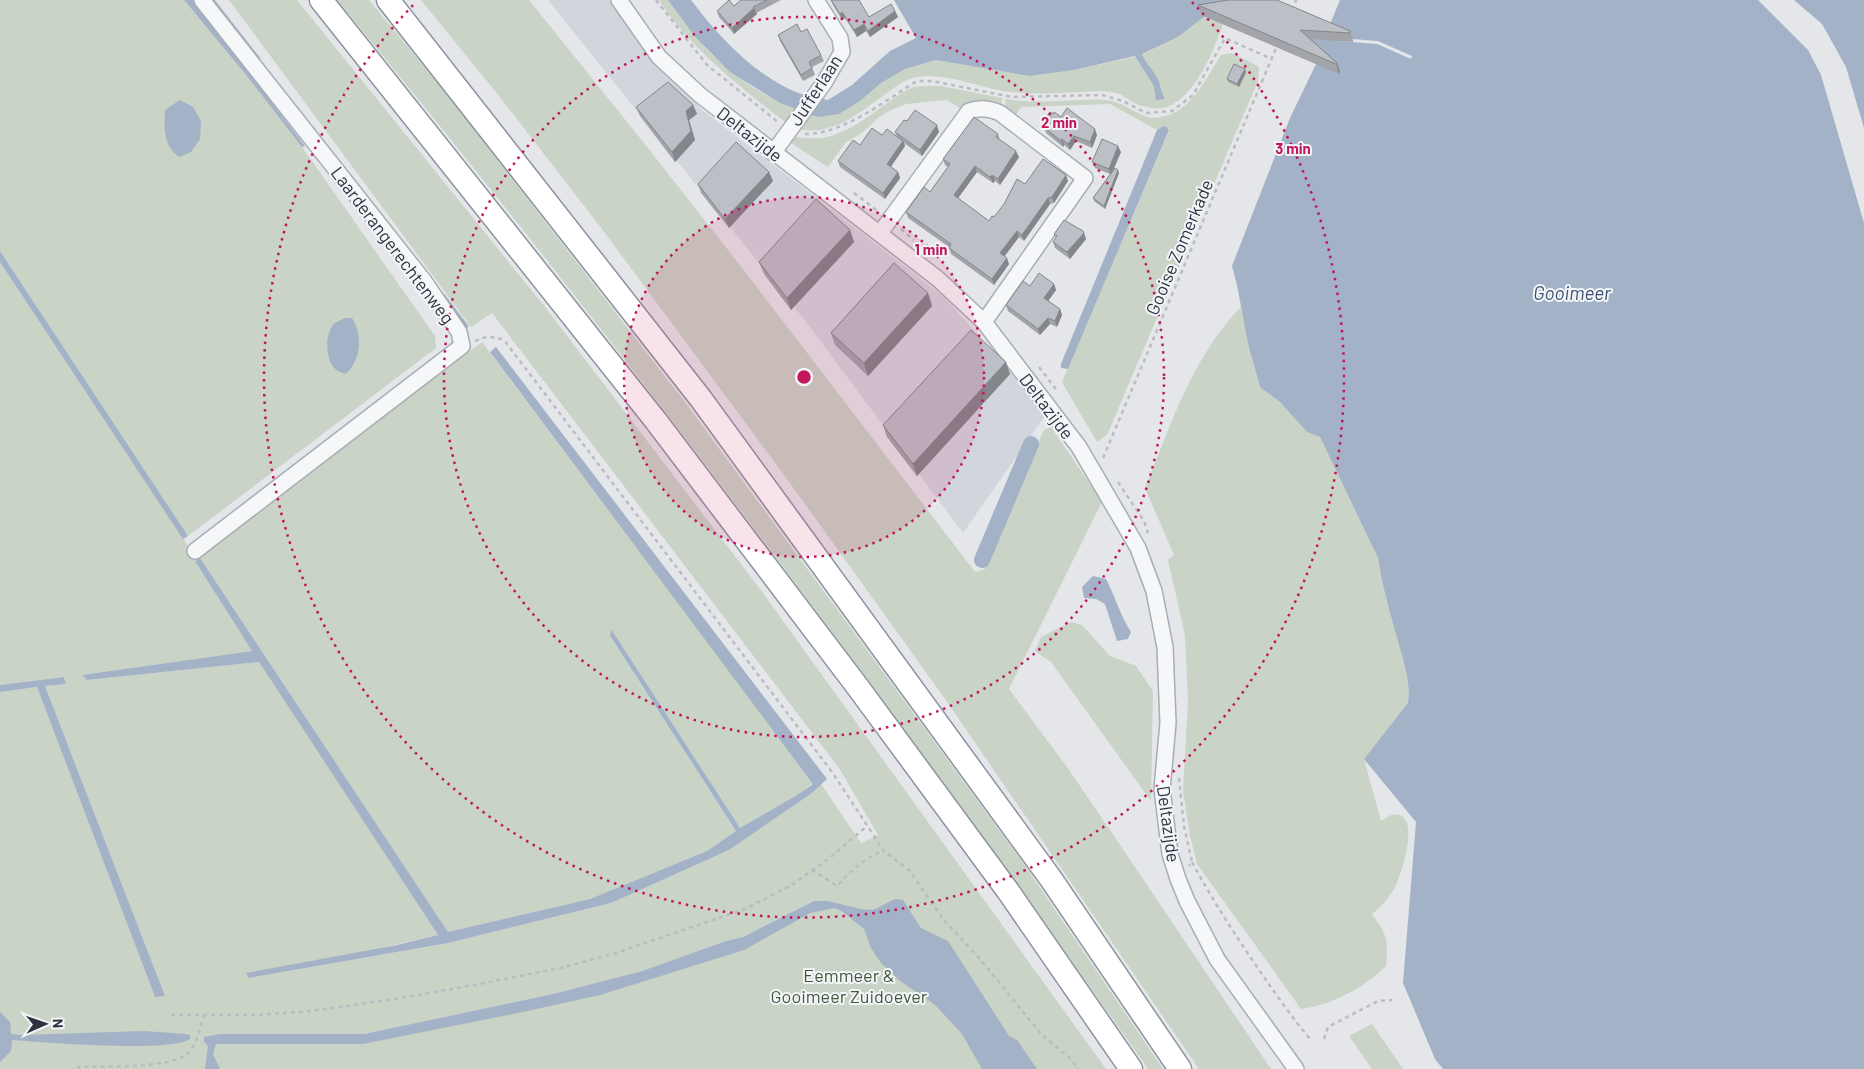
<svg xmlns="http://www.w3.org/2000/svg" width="1864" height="1069" viewBox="0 0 1864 1069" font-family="Barlow,sans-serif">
	<rect width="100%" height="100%" fill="#e4e6ea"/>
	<path fill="#d2d5dc" d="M548,0H610L623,21L702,110L822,202L944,297L1047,413L963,533L810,327Z"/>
	<path fill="#c9d3c6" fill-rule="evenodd" d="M0,0H184L246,75L302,147L435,336L436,348L188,536L0,251Z
		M229,0H297L545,307L760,589L1106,1069H0V692L37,687L155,997L165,996L45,686L66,684L64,677L0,685V262L184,539L195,561L252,651L83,675L87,680L259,662L438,935L249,978L448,943L611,903L729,850L812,793L821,784L861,843L878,835L839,768L492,313L471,327ZM814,901L723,953L498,1012L332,1043L220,1034H364L553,994L642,971L726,941L743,937Z
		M337,0H369L440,86L684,401L1024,864L1163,1069H1148C891,704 622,345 337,0Z
		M421,0H529L644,143L746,273L975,572L985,569L1044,430L1051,427L1102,502L1009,689L1067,767L1112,833L1271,1069H1199L943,696L787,479L602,229L499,96Z
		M659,0H668C677,12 686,26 696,38C722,68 758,95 796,109L785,122C739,86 691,49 659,0Z
		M1209,13L1207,17L1223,24C1214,51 1189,114 1153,108C1147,107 1140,106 1134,103C1129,100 1123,95 1117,93C1113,92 1107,92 1102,91C1070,92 1035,96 1003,91C975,86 942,71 913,78C904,80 895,87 887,93C861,111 833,137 799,129L810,114L860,101L881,83L905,69L936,60L1029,76L1074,70L1139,56L1178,37Z
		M1232,53L1258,66L1259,69L1258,81L1107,435L1097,442L1062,382L1169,131V128L1163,126L1157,130L1110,104L1021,107L1014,118L1004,111L1006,99C1039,105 1073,98 1105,100C1121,101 1133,112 1147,117C1154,119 1159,117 1166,116C1193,108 1207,77 1221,55ZM1246,72L1239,87L1228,82Z
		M925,86H941L1002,98L1000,109L963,110L947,100L906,104L891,110L879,117L863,132L845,143L828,167L791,143L796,137C805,138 814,139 823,138C851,133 881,106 905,91L913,87Z
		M1241,307L1248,344L1260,387L1280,402L1307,432L1320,437L1378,558C1382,586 1390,612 1397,638C1403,660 1411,681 1408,703L1364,759L1381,821C1384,820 1388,816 1391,815C1424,808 1401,875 1395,887C1389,898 1382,906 1372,914C1388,937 1388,938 1386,966C1362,989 1334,1004 1301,1009L1197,864L1190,836L1183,791L1188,702L1185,635L1168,560L1174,555L1145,488C1171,425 1192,357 1241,307Z
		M482,342L813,783L797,795L740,828L611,630L610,637L736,831L707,851L590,899L448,932L200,558L199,553Z
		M1071,622L1082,625L1110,656L1136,666L1153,691L1151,801L1051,662L1035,651L1041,637Z
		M1372,1024L1403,1069H1372L1349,1036Z"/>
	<path fill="#a3b2c6" d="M184,0H193L203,12L305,146L302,147L246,75Z
		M668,0H691C719,37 754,75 798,93C808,96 819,98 828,100L852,85L890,51L916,38L894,0H1229L1328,29L1340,0H1864V1069H1443L1435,1059L1403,983L1416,822L1364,759L1408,703C1411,681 1403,660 1397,638C1390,612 1382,586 1378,558L1320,437L1307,432L1280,402L1260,387L1248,344L1237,285L1232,266L1290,118L1316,64L1324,67L1209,13L1178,37L1142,54C1146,64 1151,67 1156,76C1161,83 1160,92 1165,99L1156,100L1154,86L1135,56L1074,70L1029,76L936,60L905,69L881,83L860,101L839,114L818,117L780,103L730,72L695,37Z
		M180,100L193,107L201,121L200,139L191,152L179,157C163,145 164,129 165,110Z
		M1163,126L1167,127L1169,130L1068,369L1061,368V364L1157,130Z
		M0,251L188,536L183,539L0,262Z
		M345,318H352C363,336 361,359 346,374C343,373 340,372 338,371C325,364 324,334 334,324C337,321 342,320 345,318Z
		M496,347L827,779L812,793L729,850L611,903L448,943L249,978L246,973L397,945L438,935L259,662L87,680L82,675L252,651L195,561L200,558L448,932L590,899L707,851L736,831L610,636L611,629L740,828L797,795L813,784L490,352Z
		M1093,576L1106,579C1115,596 1120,615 1131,632L1128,639L1117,641L1105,604L1096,599L1084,598L1082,587Z
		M64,677L66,684L45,686L165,996L155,997L37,687L0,692V685Z
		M895,899L903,900L921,928L948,941L1009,1036L1017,1040L1037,1069H982L962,1034L937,1007L927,999L900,981L881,963L871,948L864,929L843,912L835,908L810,913L744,950L600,995L518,1013L363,1044H216L213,1054L220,1069H205L208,1046L204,1042V1037L220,1034H364L553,994L642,971L726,941L743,937L814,901H828L861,909L873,910Z
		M0,1012L10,1022L11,1034L21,1035L144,1031L185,1034L190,1035V1039C172,1053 41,1042 12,1040L11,1051L0,1062Z"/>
	<path fill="#e4e6ea" d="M1758,0H1794L1822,24L1846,67L1864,128V223L1821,75L1808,50Z
		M1339,38L1378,41L1412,56L1411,59L1377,44L1339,41Z"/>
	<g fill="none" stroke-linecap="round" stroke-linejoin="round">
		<path stroke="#a3b2c6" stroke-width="4.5" d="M212,0L258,59
			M444,297L466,326"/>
		<path stroke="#a3b2c6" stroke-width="16" d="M982,560L1031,444"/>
		<defs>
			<path id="minor" d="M619,0L659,57L700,95L938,279L984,322L1079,447L1138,548L1154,591L1165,647L1168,723L1162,789L1170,854L1178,879L1187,901L1217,959L1296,1069
				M773,153L824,83L842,52L840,38L816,0
				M880,233L969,111C980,107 989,108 1000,113L1085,178L984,322
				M195,551L462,346L459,332L424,281L202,0"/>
			<path id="highway" d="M321,0L656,421L857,686L1008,891L1131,1069
				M388,0L701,399L1051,879L1180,1069"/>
		</defs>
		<use href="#minor" stroke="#a9adb4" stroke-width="18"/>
		<use href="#highway" stroke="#8d939f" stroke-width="25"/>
		<path stroke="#babcc2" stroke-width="2.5" stroke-dasharray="4 4" stroke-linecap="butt" d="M656,0L707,65L778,122
			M1292,10L1296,0
			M805,134C844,134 884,101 917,81H932L1012,97L1102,95L1123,101L1146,113L1172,111L1193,95L1225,38L1272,59
			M854,193L879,212
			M901,229L914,240
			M475,341C486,336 492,336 504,340L832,772L884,851L910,871L943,919L981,960L1041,1034L1071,1059L1078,1069
			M1039,367L1058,392
			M1103,458L1277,46
			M1118,482L1144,521L1148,533
			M1179,778L1184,826L1192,862L1189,866
			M1192,862C1214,903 1239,941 1266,980C1280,1000 1294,1020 1310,1039
			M812,870L837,886C851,871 865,857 884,851
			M171,1015H254L312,1011L395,999L474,985L565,967L616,953L745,909L792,885L832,856L867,826
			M1324,1039L1328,1027L1378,1001L1392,1000
			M78,1069L79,1067C103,1066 170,1069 187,1054C197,1046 200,1027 204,1015"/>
		<use href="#minor" stroke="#f6f7f9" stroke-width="15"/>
		<use href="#highway" stroke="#fff" stroke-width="22"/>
	</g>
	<path fill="#a2a4aa" d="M741,0H781L756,13L757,14L734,34L719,17L717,11L734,6Z
		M831,0L869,17L895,11L898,17L870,37L866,31L857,37L845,18L842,20L833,5Z
		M1198,5L1350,31L1353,41V42L1311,39L1337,63L1340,72L1339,74L1201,15Z
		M801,32L821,55L824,61L812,67L815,75L803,81L780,41L778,35Z
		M1246,72L1239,87L1228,82L1227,79Z
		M693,105L697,114L689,120L695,140L675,162L640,116L636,107Z
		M1053,114L1061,117L1097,135L1092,148L1076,141L1070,150L1064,145L1063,147L1046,133L1043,122Z
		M907,121L939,132L922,156L904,143L905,146L891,167L898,172L900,178L885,199L840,167L838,161L860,145L882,135L897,136L895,132Z
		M998,134L1000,140L1019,157L1000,185L995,181L993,183L977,172L958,198L989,221L994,217L1025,184L1068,181L1054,203L1050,204L1024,241L1019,237L1005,256L1009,264L994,285L951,254L949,248V247L908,218L906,212L930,192L948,167L945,165L943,159Z
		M1121,152L1114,168L1119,173L1105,209L1094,201L1093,198L1110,174L1095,168L1092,162Z
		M769,172L773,181L729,228L701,193L698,184Z
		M850,230L854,242L791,310L764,274L759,262Z
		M1084,233L1086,239L1070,259L1055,248L1053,242L1056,238L1054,234Z
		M1054,284L1056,290L1048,301L1060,309L1062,315L1057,327L1050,324L1040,335L1008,311L1006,305L1030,286Z
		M928,293L932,306L868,376L835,345L831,333Z
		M1010,374L917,476L887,437L883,425Z"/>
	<path fill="#84868b" d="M754,8L757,14L734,34L732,28Z
		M895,11L898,17L870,37L868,31Z
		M842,12L845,18L842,20L840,14Z
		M864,24L866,31L857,37L854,30Z
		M1337,63L1340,72L1339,74L1336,64Z
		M1245,69L1246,72L1239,87L1237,84Z
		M693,105L697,114L689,120L695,140L675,162L672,152L686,111Z
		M937,125L939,132L922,156L920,150Z
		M1095,129L1097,135L1092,148L1090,142Z
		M1074,136L1076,141L1070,150L1068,144Z
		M1062,139L1064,145L1063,147L1061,141Z
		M903,141L905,146L889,169L887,164Z
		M1118,146L1121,152L1111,175L1109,169Z
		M1016,151L1019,157L1000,185L998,179Z
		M975,166L977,172L956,201L954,195Z
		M1118,170L1119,173L1105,209L1104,206Z
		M769,172L773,181L729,228L725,219Z
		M898,172L900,178L885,199L883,193Z
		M992,175L995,181L993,183L990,177Z
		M1066,175L1068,181L1054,203L1052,197Z
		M1048,198L1050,204L1024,241L1022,235Z
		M850,230L854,242L791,310L787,298Z
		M1017,231L1019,237L1002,259L1000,253Z
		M1084,233L1086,239L1070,259L1067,252Z
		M1007,258L1009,264L994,285L992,279Z
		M1054,284L1056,290L1046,304L1044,298Z
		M928,293L932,306L868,376L864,363Z
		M1060,309L1062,315L1057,327L1055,321Z
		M1048,318L1050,324L1040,335L1038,329Z
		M1006,362L1010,374L917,476L913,464Z"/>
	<path fill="#bcbfc6" stroke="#84868b" d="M729,0L734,6L741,0H767L753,7L754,8L732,28L717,11Z
		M831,0H859L869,17L891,4L895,11L868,31L864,24L854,30L842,12L840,14Z
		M1228,0H1277L1350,31V33L1300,30L1337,63L1336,64L1198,5Z
		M797,24L801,32L807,29L821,55L809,62L812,68L801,75L778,35Z
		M1234,64L1245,69L1237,84L1227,79Z
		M668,82L693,105L686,111L691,131L672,152L636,107Z
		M1067,108L1095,129L1090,142L1074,136L1068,144L1062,139L1061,141L1044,127L1045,124L1043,122L1050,112L1053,114L1054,112L1061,117Z
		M915,110L937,125L920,150L895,132L904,120L907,121Z
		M974,117L998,134L996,137L1016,151L998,179L992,175L990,177L975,166L954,195L989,221L992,216L994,217L1004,204L1017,179L1025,184L1043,159L1066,175L1052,197L1048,198L1022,235L1017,231L1000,253L1007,258L992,279L949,248L951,244L906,212L924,187L930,192L950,164L943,159Z
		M872,128L882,135L887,129L903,141L887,164L898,172L883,193L838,161L853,140L860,145Z
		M1102,139L1118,146L1109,169L1092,162Z
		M736,142L769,172L725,219L698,184Z
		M1115,168L1118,170L1104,206L1093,198Z
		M816,199L850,230L787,298L759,262Z
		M1064,220L1083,231L1084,233L1067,252L1053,242L1057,236L1054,234Z
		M894,263L928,293L864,363L831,333Z
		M1039,273L1054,284L1044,298L1060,309L1055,321L1048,318L1038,329L1006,305L1023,281L1030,286Z
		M971,330L1006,362L913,464L883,425Z"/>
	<circle cx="804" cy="377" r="180" fill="#c2185b" fill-opacity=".12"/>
	<g fill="none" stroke="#c2185b" stroke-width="2.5" stroke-dasharray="2.5 5">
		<circle cx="804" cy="377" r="180"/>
		<circle cx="804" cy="377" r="360"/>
		<path d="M1192 2A540 540 0 1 1 416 2"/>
	</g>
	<g text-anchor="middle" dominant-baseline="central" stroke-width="4" stroke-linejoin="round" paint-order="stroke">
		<g font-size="18" fill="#2d3341" stroke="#f3f5f8">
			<text transform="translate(815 90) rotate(-57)">Jufferlaan</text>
			<text transform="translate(750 134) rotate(38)">Deltazijde</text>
			<text transform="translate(393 245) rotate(53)">Laarderangerechtenweg</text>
			<text transform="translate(1179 247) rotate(-67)">Gooise Zomerkade</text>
			<text transform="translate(1047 406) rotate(53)">Deltazijde</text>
			<text transform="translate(1169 824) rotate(82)">Deltazijde</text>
		</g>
		<g font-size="18" fill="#405b3c" stroke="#f3f5f8">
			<text x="849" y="975">Eemmeer &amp;<tspan x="849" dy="21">Gooimeer Zuidoever</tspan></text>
		</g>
		<g font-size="19" font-style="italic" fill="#3c5170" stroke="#f3f5f8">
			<text x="1572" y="292">Gooimeer</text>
		</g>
	</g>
	<circle cx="804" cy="377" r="8" fill="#c2185b" stroke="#f3f5f8" stroke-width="2.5"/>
	<g font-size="15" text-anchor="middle" font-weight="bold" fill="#c2185b" stroke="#f3f5f8" stroke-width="4" stroke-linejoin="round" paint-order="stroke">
		<text x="1059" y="128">2 min</text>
		<text x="1293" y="154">3 min</text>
		<text x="931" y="255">1 min</text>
	</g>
	<g transform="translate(45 1024) rotate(88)" stroke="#f3f5f8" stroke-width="4" paint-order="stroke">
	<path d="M0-4L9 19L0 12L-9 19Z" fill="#2d3341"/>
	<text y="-8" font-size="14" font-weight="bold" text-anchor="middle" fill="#2d3341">N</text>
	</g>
</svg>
